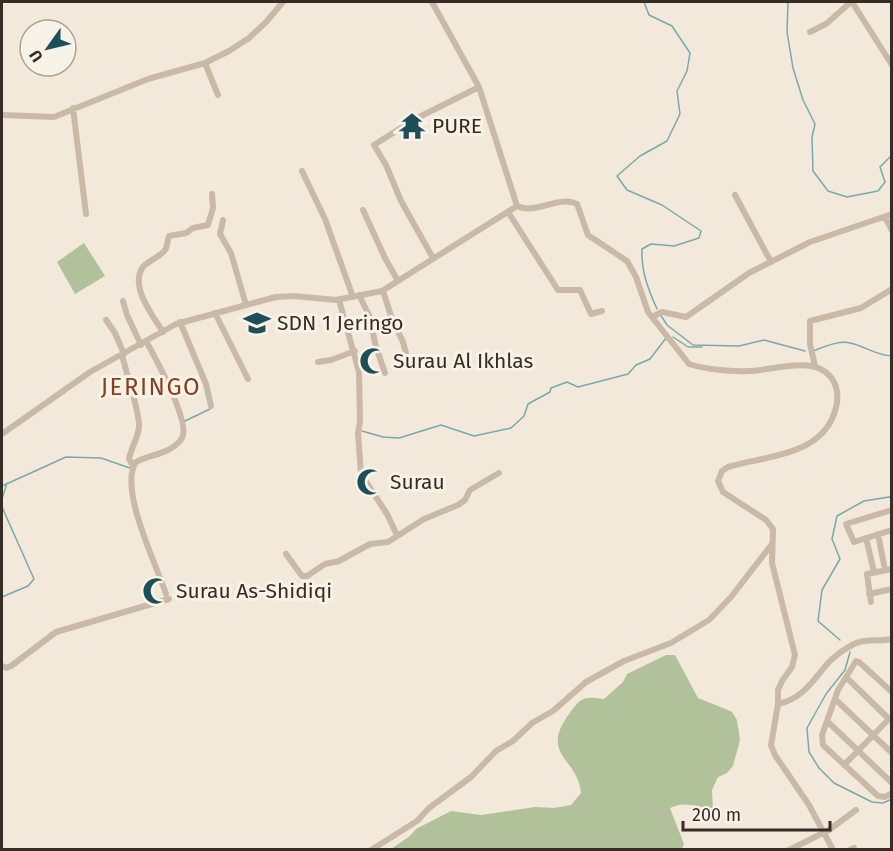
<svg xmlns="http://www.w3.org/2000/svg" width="893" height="851" viewBox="0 0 893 851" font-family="'Fira Sans',sans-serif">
	<rect width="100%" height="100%" fill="#f2e9da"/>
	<path fill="#b1c19a" d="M84,243L105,276L75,294L57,262Z
		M666,655H675L698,698L723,708L732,712L737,720L740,740L733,766L727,773L718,777L712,790L713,810C698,806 684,801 670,808L684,844L682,849H391L410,836L416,829L451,811L481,815L535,807L554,808L571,805L581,793C578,758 539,755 569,714C581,697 583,696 604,699L623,682L627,674Z"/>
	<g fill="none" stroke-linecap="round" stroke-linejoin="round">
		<path stroke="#79a9af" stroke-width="1.5" d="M644,2L649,15L672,26L690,53L687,71L677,91L680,114L667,141L640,156L617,176L627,190L662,205L701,231L699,238L674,246L651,244L642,249C641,271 648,289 657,309
			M788,2L787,32L793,68L803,100L815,124L812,137L813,171L828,191L847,197L878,191L885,182L880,167L892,155
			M660,314L667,325L693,345L739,346L764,340L805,351
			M673,337L688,347H702
			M813,351C824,347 839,340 850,343C865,346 874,355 892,356
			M185,421L210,409
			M362,431L383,437L399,438L441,425L474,436L511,428L524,416L528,404L550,392L551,388L567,382L578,387L628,374L636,365L650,359L666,338
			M2,486L66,457L101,458L130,468
			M2,499L7,483
			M2,507L34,579L28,586L2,597
			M840,640L818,621L822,590L840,559L832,539L837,516L864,501L889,497L892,498
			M850,652L845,670L826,694L807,728L809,752L819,768L834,783L872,802L883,803L892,799"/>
		<path stroke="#cab9a6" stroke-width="6" d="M432,2L479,87L517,206C535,215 559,195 577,204L588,235L627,261L636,277L648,312L689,364C704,369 732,372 748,371C774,371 818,352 834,382C839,392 838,403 834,414C819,456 765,456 728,467L722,471L718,481L723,492L766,520L773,529L772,563L795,655L792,667L782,681L778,690V704L771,745L775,755L809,805L833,850
			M852,2L892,65
			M810,32L826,24L851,2
			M205,63L218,95
			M73,108L86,214
			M2,115L54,117L148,79L205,63L229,51L249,38L267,21L283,2
			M302,171L325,219L353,297
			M735,195L771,262
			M363,210L385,258L398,281
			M508,212L558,290H580L591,314L602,311
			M885,217L892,231
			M223,220L220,234L231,253L246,305
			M433,258L401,201L386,165L374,145L415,119L479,87
			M383,291L391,316L403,342L410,368
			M359,295L369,315L376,347L385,373
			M339,300L359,372L360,421L358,433L361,474L387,514L397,535
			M123,301L127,315L141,345
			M215,313L248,379
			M652,317L662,312L686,317L749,273L810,242L892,214
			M106,320L115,333L124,354
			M180,322L206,384L211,406
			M163,332C153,316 129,286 143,267C149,260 160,257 165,250C168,246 167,241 169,236L186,233L193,228L208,225L213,208L212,194
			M146,341C155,357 191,423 182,438C172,454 151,454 136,462C118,488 157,566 166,594
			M122,355C126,372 140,413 139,427C138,438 131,448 129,459L133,466
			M318,362L331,360L355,351
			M815,366L810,344V321L861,308L892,289
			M2,434L90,372L176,324L276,297L294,296L336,300L382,291L517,206
			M892,510L846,524L854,542L892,530
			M878,534L885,570
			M866,538L874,572
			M286,554L302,576H307L325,564L339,561L370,544L388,542L424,519L458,505L465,500L470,490L499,473
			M869,594L892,589
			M871,602L867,574L892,569
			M2,666L6,668L11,666L56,632L169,599
			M892,692L859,662L856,661L838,690L827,721L892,783
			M835,699L892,753
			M778,704C803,699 813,680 828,663C835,656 846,648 854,644C866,638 879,642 892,639
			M827,721L822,735L823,745L878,796L885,797L892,793
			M844,765L889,719L847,678
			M371,850L417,821L429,808L471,777L496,751L513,741L532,723L553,711L586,682L624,661L671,643L709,620L731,597L772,544
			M789,850L829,830L856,810
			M850,850L854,848"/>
	</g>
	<defs>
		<symbol id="temple-bare" viewBox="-9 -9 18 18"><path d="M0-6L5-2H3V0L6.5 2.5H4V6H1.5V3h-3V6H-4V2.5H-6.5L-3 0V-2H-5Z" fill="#1c4f58" stroke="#f9f2e7" stroke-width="2.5" paint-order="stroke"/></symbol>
		<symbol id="school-bare" viewBox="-9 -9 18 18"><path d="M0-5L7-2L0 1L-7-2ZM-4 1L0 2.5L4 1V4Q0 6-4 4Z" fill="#1c4f58" stroke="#f9f2e7" stroke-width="2.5" paint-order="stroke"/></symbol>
		<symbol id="mosque-bare" viewBox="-9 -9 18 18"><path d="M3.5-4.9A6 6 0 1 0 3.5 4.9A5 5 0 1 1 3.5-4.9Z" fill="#1c4f58" stroke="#f9f2e7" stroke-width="2.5" paint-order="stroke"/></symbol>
	</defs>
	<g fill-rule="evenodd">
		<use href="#temple-bare" x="393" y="107" width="38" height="38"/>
		<use href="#school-bare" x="238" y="304" width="38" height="38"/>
		<use href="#mosque-bare" x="354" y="342" width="38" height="38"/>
		<use href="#mosque-bare" x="351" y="463" width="38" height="38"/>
		<use href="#mosque-bare" x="137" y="572" width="38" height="38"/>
	</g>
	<g text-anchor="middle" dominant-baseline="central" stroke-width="6" stroke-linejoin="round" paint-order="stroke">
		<g font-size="21" fill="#362d27" stroke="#f9f2e7" text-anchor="start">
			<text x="432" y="126">PURE</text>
			<text x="277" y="323">SDN 1 Jeringo</text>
			<text x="393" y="361">Surau Al Ikhlas</text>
			<text x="390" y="482">Surau</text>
			<text x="176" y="591">Surau As-Shidiqi</text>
		</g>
		<g font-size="24" letter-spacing="1.5" fill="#864020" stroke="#f9f2e7">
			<text x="151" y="387">JERINGO</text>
		</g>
	</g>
	<rect width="893" height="851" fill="none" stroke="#362d27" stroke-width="6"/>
	<g transform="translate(48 48) rotate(236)"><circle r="28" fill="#f9f2e7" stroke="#aba39a" stroke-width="1.5"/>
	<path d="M0-4.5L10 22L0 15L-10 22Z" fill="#1c4f58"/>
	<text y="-9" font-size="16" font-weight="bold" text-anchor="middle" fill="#362d27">U</text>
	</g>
	<path d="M683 821v9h147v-9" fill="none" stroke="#362d27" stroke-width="3"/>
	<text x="692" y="821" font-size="18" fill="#362d27" stroke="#f9f2e7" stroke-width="4.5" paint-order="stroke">200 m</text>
</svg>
